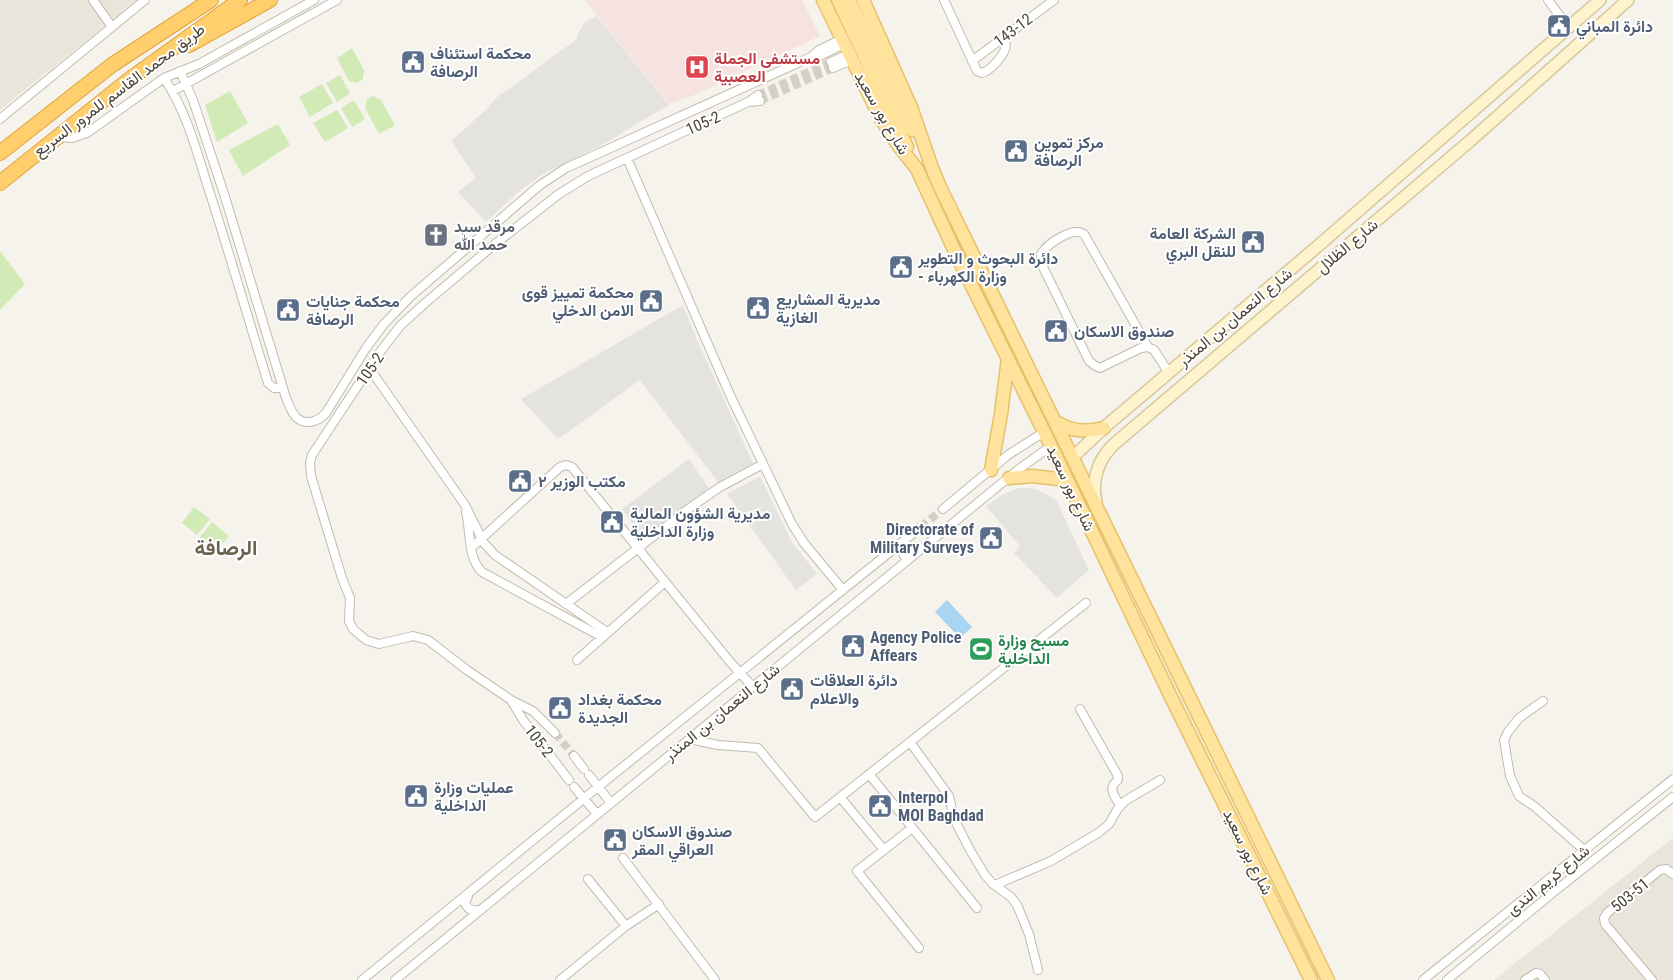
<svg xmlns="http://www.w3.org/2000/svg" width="1673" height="980" viewBox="0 0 1673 980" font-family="'Roboto Condensed',Vazirmatn,sans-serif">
	<rect width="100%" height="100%" fill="#f6f3ec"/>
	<path fill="#eae5da" d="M0,0H137L0,110Z
		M1673,838V980H1494Z"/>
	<path fill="#f6e3e0" d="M585,0H802L820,36L690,97L669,104Z"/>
	<path fill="#d2eab5" d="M352,48L365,72L363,74V79L357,83L349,81L337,58Z
		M340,75L350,93L337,102L326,83Z
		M322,84L333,103L310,117L299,97Z
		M230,91L248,123L217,142L205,105Z
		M373,96L381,100L395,125L379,134L365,108L367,99Z
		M354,100L365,119L352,127L341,108Z
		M337,110L348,128L325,142L313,123Z
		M278,124L290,145L243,176L229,150Z
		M0,251L25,284L0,310Z
		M194,507L210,519L197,535L182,523Z
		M212,522L229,536L216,551L200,537Z"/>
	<path fill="#e5e3e0" d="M597,16L669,105L598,147L543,174L518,192L486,222L458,192L476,177L451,141L489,107L496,98L576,40L579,32L585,22Z
		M683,305L697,340L753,463L718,482L640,380L558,439L521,399Z
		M689,459L709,488L643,538L622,509Z
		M760,476L792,542L817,574L796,590L727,494Z
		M1018,488H1031L1043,492L1056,500L1089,570L1057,598L1014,553L1020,546L986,506L1002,495Z"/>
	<path fill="#a9d4f2" d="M947,600L972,627L960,638L935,612Z"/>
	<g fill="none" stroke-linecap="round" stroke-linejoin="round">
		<path stroke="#d4d0c8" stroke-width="8" stroke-dasharray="8 4" stroke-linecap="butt" d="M758,95L831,62
			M760,101L833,68
			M921,527L943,509
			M555,733L574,756"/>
		<defs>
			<path id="street" d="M93,0L112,27
				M944,0L977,71L982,73C990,71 1005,55 1006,45C1006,43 1004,40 1003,37
				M1548,0L1568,27
				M811,57L822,55L844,44
				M972,61L1054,0
				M831,62L849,54
				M833,68L852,60
				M180,71L193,100L225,197L286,398C289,404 291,412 296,417C305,426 318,422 326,413L366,348L384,324L410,297L540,185L566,168L595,155L811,57L819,50L842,39
				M164,78C185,109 195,145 206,181C228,248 247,315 268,383L274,388H282
				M173,91L337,0
				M748,102L760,101
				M0,119L145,0
				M58,137L72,138L87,133L164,78L199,64L314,0
				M627,158L730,395L792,524L804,543L843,590
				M1148,347L1141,348L1100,368L1094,365L1089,361L1042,265L1041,254C1047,244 1073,226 1084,234L1148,347L1154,350L1169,373
				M370,369L465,505L484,543L495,555L607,632
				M943,509L1008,455L1044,432
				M466,512C471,532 467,557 482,572L602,637
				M897,547L903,553L907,561
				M471,548L560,467L566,465L572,467L731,663L753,687
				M566,604L691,507L720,487L763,464
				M577,660L665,582
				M511,700L523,720L569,780
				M1543,701L1519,718L1508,732L1504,740L1510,776L1519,796L1534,806L1584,850
				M1080,709L1118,776C1117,784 1119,777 1114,784C1109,791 1117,799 1120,806
				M555,733L533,711L511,700L467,670L428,640L413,636L379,644L366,640L353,629L349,621L350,598L342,578L311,476L310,463L312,455L380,352L400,326L424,304L495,244L559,194L588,176L748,102L758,95
				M690,739L718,745L758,748L815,817L1086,603
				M910,742L949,796L954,819L970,850L985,875L993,884L1011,897L1017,905L1029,934L1038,970
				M574,756L584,769
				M869,774L977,908
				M589,775L611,803
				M574,787L597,814
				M840,797L884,850
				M912,828L857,871L919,948
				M623,858L715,980
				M588,879L626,926
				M995,885L1051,861L1098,833L1109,824L1117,810L1125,801L1160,780
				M468,896L465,903C468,910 472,911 479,910
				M362,980L598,787L921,527
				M395,980L1019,469L1051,446
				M560,980L626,926L659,904
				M1423,980L1673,779
				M1447,980L1550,895L1673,797
				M1525,980L1536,973L1540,974L1545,980
				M1652,980L1605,924L1604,918L1607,913L1660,870L1666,869L1673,874"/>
			<path id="secondary" d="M1074,456L1106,426L1318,246L1600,0
				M1096,502C1091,481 1098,460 1113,445L1470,141L1628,0"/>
			<path id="primary" d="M823,0L881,119L898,145L917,169L956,254L1051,446L1170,695L1311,980
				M838,0L907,147
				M849,0L912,130
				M863,0L911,107L932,168L940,187C1071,451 1198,716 1328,980
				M1058,423C1073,432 1087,432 1104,428
				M991,470L1001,414L1008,358
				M1009,478L1032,476L1067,480"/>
			<path id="highway" d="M189,45L270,0
				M0,153L112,65L211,0
				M0,183L130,79L240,0"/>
		</defs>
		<use href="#street" stroke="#c2bbae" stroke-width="10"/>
		<use href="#secondary" stroke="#d6c79b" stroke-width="14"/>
		<use href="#primary" stroke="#e6c16a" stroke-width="15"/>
		<use href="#highway" stroke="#e0a43c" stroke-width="16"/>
		<use href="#street" stroke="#fff" stroke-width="8"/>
		<use href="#secondary" stroke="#fff3cd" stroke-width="11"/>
		<use href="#primary" stroke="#ffe39c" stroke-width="12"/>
		<use href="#highway" stroke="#ffcf6e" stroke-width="14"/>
	</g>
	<defs>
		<symbol id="civic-square" viewBox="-11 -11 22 22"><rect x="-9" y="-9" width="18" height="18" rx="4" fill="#5c6f8a" stroke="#fff"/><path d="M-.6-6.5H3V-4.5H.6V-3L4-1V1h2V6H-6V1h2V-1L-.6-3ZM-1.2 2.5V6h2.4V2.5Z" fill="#fff"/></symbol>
		<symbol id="hospital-square" viewBox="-11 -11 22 22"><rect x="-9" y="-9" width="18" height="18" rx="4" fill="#e0444e" stroke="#fff"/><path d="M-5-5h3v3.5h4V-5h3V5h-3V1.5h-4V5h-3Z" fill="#fff"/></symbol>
		<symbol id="church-square" viewBox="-11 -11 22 22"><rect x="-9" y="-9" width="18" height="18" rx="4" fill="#6b7280" stroke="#fff"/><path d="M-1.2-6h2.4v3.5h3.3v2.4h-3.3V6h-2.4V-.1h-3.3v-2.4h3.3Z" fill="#fff"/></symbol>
		<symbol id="stadium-square" viewBox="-11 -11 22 22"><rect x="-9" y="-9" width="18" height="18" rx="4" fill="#2e9e5b" stroke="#fff"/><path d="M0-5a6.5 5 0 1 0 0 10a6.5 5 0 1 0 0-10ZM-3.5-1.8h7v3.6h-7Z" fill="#fff"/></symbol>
	</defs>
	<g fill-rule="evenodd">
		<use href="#civic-square" x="1545" y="12" width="28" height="28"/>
		<use href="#civic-square" x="399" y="48" width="28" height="28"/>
		<use href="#hospital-square" x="683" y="53" width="28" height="28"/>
		<use href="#civic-square" x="1002" y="137" width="28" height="28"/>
		<use href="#church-square" x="422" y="221" width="28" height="28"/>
		<use href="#civic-square" x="1239" y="228" width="28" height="28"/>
		<use href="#civic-square" x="887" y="253" width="28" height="28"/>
		<use href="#civic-square" x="637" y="287" width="28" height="28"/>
		<use href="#civic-square" x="744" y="294" width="28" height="28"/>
		<use href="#civic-square" x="274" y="296" width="28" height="28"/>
		<use href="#civic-square" x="1042" y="317" width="28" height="28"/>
		<use href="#civic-square" x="506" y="467" width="28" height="28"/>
		<use href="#civic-square" x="598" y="508" width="28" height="28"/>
		<use href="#civic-square" x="977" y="524" width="28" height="28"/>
		<use href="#civic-square" x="839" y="632" width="28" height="28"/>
		<use href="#stadium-square" x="967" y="635" width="28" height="28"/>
		<use href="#civic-square" x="778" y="675" width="28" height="28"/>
		<use href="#civic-square" x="546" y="694" width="28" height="28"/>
		<use href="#civic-square" x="402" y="782" width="28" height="28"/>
		<use href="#civic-square" x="866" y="792" width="28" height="28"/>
		<use href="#civic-square" x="601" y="826" width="28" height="28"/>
	</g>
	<g text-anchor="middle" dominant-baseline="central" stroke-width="4" stroke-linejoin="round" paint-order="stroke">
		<g font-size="16" font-weight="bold" fill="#4e5e75" stroke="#fff" text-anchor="start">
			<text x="1576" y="26">دائرة المباني</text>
			<text x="430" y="53">محكمة استئناف<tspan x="430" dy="18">الرصافة</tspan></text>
			<text x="1034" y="142">مركز تموين<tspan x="1034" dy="18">الرصافة</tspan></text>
			<text x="1236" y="233" text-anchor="end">الشركة العامة<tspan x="1236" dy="18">للنقل البري</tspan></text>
			<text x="918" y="258">دائرة البحوث و التطوير<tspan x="918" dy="18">- وزارة الكهرباء</tspan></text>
			<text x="634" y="292" text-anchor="end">محكمة تمييز قوى<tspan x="634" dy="18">الامن الدخلي</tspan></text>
			<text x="776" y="299">مديرية المشاريع<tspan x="776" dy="18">الغازية</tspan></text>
			<text x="306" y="301">محكمة جنايات<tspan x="306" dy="18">الرصافة</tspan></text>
			<text x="1074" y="331">صندوق الاسكان</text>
			<text x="538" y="481">مكتب الوزير ٢</text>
			<text x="630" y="513">مديرية الشؤون المالية<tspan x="630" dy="18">وزارة الداخلية</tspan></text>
			<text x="974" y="529" text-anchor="end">Directorate of<tspan x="974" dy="18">Military Surveys</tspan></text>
			<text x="870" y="637">Agency Police<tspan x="870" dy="18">Affears</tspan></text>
			<text x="810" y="680">دائرة العلاقات<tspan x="810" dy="18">والاعلام</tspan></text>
			<text x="578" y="699">محكمة بغداد<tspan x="578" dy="18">الجديدة</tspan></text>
			<text x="434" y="787">عمليات وزارة<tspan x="434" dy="18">الداخلية</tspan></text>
			<text x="898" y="797">Interpol<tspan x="898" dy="18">MOI Baghdad</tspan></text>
			<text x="632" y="831">صندوق الاسكان<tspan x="632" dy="18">العراقي المقر</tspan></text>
		</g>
		<g font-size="16" fill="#4b4439" stroke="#fff">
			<text transform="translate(1013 30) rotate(-37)">143-12</text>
			<text transform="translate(119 90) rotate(-37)">طريق محمد القاسم للمرور السريع</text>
			<text transform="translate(882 113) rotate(60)">شارع بور سعيد</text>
			<text transform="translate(703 123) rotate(-24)">105-2</text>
			<text transform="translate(1347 246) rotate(-40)">شارع الظلال</text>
			<text transform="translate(1235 317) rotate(-40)">شارع النعمان بن المنذر</text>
			<text transform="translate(370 369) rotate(-56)">105-2</text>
			<text transform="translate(1071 488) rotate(65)">شارع بور سعيد</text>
			<text transform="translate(722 712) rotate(-39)">شارع النعمان بن المنذر</text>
			<text transform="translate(539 741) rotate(52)">105-2</text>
			<text transform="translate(1248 852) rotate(64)">شارع بور سعيد</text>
			<text transform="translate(1548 880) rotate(-39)">شارع كريم الندى</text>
			<text transform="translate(1630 895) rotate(-39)">503-51</text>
		</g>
		<g font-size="16" font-weight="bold" fill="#be3a42" stroke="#fff" text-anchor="start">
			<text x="714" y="58">مستشفى الجملة<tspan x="714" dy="18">العصبية</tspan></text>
		</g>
		<g font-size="16" font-weight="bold" fill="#5b616d" stroke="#fff" text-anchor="start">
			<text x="454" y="226">مرقد سيد<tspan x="454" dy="18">حمد الله</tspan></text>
		</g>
		<g font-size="16" font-weight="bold" fill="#27864d" stroke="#fff" text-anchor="start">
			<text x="998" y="640">مسبح وزارة<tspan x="998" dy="18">الداخلية</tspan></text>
		</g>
		<g font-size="21" font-weight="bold" fill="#6e6250" stroke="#fff">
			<text x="226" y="548">الرصافة</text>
		</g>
	</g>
</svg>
